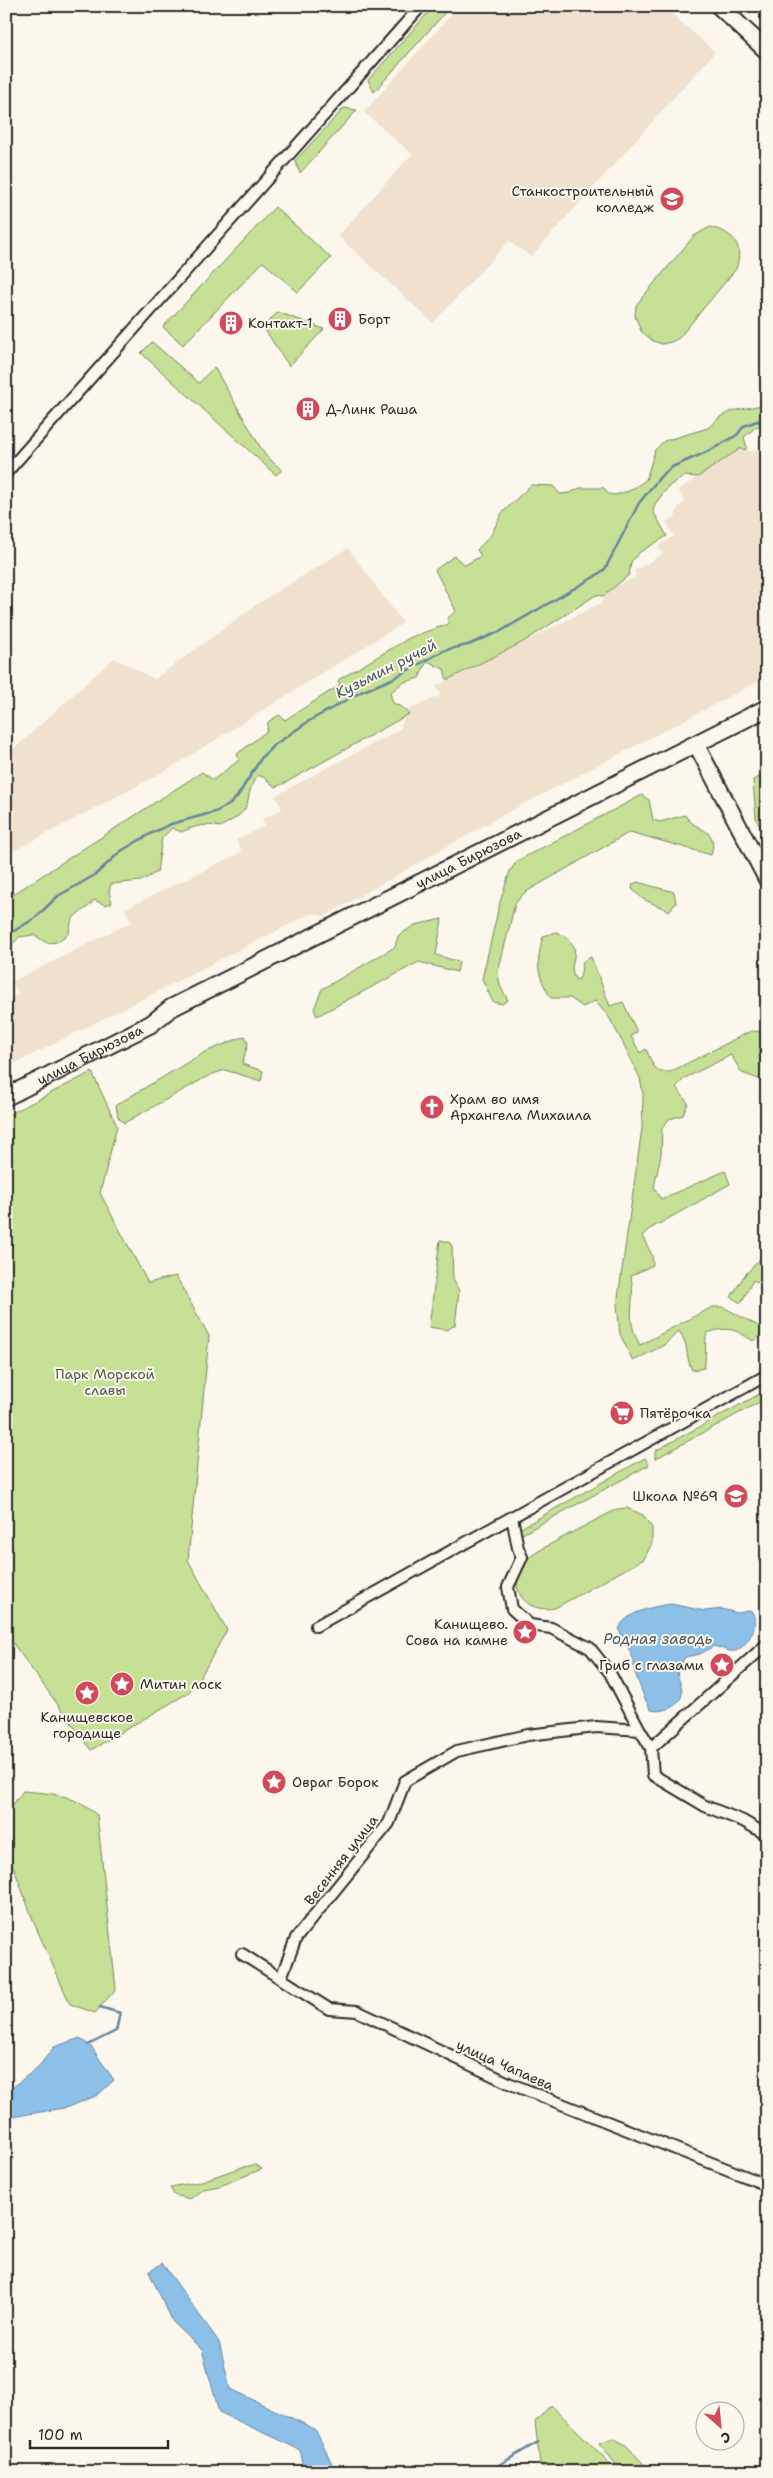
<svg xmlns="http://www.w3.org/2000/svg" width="773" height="2478" viewBox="0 0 773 2478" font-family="'Shantell Sans',sans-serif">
	<rect width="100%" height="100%" fill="#fbf7ec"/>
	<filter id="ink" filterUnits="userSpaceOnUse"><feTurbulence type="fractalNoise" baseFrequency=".02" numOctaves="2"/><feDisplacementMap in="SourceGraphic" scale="10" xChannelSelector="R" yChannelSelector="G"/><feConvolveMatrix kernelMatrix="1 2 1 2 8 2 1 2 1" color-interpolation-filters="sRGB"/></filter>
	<g filter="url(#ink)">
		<path fill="#f0e1ce" d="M459,6H663L715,52L531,257L509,241L433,323L338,236L412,154L364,112Z
			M742,448L753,452L759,448H767V677L501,816L325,916L312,913L6,1068V1001L19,994L12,982L131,922L125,909L242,852L236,840L265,826L262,819L282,809L275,796L400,729L406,711L441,695L436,686L601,603L607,591L636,576L634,571L663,554L658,546L674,536L666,522L675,517L678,507L685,502L678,490Z
			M348,548L403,623L167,770L6,855V756L114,658L155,679L257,604Z"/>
		<path fill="#c6e096" stroke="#788660" d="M434,6H451L374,92L368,80Z
			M344,108L357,110L300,173L295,161Z
			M275,207L331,258L298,292L263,262L183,345L163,327Z
			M710,227C734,233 744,244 736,269L679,338L671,342L662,344L653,341L641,331L635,316L636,305L694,236Z
			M278,312L324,329L289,366L263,327Z
			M152,342L199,383L214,367L265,455L282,470L276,475L141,353Z
			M767,404V430L757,426L744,437L747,448L745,450L741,448L698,477L685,476L669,486L655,504L653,511L667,536L640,552L631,562L629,575L603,596L596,595L523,642L447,680L444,669L427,661L419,678L402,683L390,693L393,703L405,709L409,714L285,783L275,787L265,778L258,775C250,785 250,792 247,804C244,815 229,822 220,827C205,823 195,826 181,832L172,828L162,838L157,872L141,881L111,884L109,892L112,903L105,905L94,900C82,917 72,908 69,933L57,942L47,943L34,935L19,937L6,952V899L202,772L213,780L239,760L237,754L267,731L268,722L279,715L285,720L340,685L338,680L411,637L448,624V618L456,611L435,570L454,556L465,565L481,556L477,550L491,535L502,513L531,485L553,486L560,494L570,493L580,488H604L608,494L615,495L629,491L646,480L655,450L664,441L708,428L720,417L732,411Z
			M767,773V858L764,835L756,819L753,780Z
			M642,795L649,800L653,820L660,822L685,815C697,834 719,826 711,855L630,832L524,893L515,904L498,972L500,986L508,1000L502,1004L493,1002L482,979L500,902L510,871L517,861Z
			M637,882L674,892L676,903L669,911L643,899L632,889L633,884Z
			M442,919L436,955L459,962L457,972L419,962L317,1016L314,1009L322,989L395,947L398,936L415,925Z
			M557,932C591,950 563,960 576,980L580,978L583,961L591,957L610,1006L623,1002L637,1032L631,1036L640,1053L646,1049L653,1065L660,1072H670L751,1031L767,1032V1082L742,1073L731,1055L685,1078L676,1087L688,1103L683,1115L669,1119L662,1128L661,1155L654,1187L661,1199L725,1171L730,1184L648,1230L642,1236L652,1255L653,1265L631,1276C636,1305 624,1317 640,1345L712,1307H723L762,1328L765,1332L753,1341C735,1329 728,1326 707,1333C704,1345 707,1355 704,1368L692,1370C684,1353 690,1346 679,1331L664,1345L633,1361L620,1334L617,1305L642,1128L643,1094L640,1078L625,1047L609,1017L595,1001L583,1007L570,998H551C536,972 536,965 543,936Z
			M245,1036L248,1044L242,1064L263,1071L261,1081L225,1070L210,1075L124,1123L118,1117L116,1105L205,1052Z
			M92,1072L117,1126L100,1193L148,1283L176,1276L209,1336L188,1560L227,1630L201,1676L188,1693L91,1750L6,1634V1116Z
			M440,1240L449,1242L452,1246L453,1279L459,1291L455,1325L447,1330L429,1327Z
			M767,1252V1287L753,1280L741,1303L731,1297L744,1276Z
			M767,1390V1398L655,1459V1451Z
			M645,1458L649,1465L515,1538L512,1533Z
			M627,1508L643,1515L652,1528V1543L644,1559L555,1608C525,1614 506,1588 524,1562C529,1553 603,1517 617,1509Z
			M23,1791C55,1794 70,1793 97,1815L116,1989L95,2013L70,2004L35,1925L6,1847V1814Z
			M255,2165L262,2169L220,2186L203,2189L190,2199L174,2195L170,2187L199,2182L242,2167Z
			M551,2405L619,2472H546L540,2464L535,2422Z
			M613,2438L626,2445L651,2472H622L599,2443Z"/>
		<path fill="#8dc0e9" stroke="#66849d" d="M671,1604L705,1611L722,1609L737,1613L749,1611L754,1613C759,1625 748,1645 736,1651H729L714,1646L700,1654L685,1657L677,1671C677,1678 682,1684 682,1691C683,1706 663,1713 651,1710L644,1697L634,1670V1660L619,1630C623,1612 656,1606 671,1604Z
			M80,2038L92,2048L114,2080L98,2095L69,2107L6,2118V2093L39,2066L54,2047Z
			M162,2263L219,2342L230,2389L315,2429L336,2472H305L300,2450L219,2412L202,2350L173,2322L149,2272Z"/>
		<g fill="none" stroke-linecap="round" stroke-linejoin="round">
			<path stroke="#66849d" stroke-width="2.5" d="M6,936L35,918L58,896L95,875L121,851L150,834L171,824L215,812L229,805L237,797L262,757L273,746L309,721L361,692L392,679L445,650L468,645L501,631L594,577L605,569L639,503L661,476L672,467L711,450L737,435L744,426L757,421L767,424
				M88,2045L116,2031L120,2013L100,2007
				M487,2472L538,2442"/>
			<defs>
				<path id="minor" d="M6,473L421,6
					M512,1517L518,1548L522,1557L508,1587L512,1609L530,1625L551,1628L590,1648L610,1673L640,1730
					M316,1626L767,1375
					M767,1644L651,1748L653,1775L705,1806L743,1821L767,1835
					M242,1954L329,2009L357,2011L511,2084L767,2185
					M281,1978L296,1938L389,1823L405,1781L457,1751L528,1735L596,1727L640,1730L651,1748"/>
				<path id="secondary" d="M696,744L767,880"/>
				<g id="primary">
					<path d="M719,6L767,51"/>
					<path id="s1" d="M6,1097L151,1024L171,1008L767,708"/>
				</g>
			</defs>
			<use href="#minor" stroke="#2b2b2b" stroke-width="14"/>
			<use href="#secondary" stroke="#2b2b2b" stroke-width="19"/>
			<use href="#primary" stroke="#2b2b2b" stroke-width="20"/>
			<use href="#minor" stroke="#fbf7ec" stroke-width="10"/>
			<use href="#secondary" stroke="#fbf7ec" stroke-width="15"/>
			<use href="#primary" stroke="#fbf7ec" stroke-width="16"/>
		</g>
	</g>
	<defs>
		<symbol id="university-disc" viewBox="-11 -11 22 22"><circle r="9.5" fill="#d1495b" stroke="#fbf7ec"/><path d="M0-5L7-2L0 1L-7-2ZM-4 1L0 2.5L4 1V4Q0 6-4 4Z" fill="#fff"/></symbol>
		<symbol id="building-disc" viewBox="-11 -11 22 22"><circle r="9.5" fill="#d1495b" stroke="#fbf7ec"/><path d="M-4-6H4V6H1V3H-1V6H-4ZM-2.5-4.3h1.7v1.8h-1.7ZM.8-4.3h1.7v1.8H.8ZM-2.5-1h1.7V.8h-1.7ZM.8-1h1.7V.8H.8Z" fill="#fff"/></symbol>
		<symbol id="church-disc" viewBox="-11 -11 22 22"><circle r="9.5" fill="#d1495b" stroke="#fbf7ec"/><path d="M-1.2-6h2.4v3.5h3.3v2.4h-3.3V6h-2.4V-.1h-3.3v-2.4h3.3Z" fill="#fff"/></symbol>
		<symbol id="supermarket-disc" viewBox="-11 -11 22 22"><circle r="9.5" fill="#d1495b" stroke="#fbf7ec"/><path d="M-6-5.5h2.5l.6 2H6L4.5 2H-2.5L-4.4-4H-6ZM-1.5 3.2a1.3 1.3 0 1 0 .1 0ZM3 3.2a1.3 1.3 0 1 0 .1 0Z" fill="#fff"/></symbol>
		<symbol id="school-disc" viewBox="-11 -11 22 22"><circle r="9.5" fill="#d1495b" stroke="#fbf7ec"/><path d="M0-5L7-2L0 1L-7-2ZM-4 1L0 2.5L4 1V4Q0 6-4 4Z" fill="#fff"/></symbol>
		<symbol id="sight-disc" viewBox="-11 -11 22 22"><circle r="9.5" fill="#d1495b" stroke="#fbf7ec"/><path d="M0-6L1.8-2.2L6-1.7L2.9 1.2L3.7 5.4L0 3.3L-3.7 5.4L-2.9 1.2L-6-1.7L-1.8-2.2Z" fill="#fff"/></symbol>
	</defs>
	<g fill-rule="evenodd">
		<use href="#university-disc" x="658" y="185" width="28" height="28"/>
		<use href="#building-disc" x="326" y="305" width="28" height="28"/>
		<use href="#building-disc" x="217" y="309" width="28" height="28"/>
		<use href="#building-disc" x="294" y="395" width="28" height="28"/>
		<use href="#church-disc" x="418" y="1093" width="28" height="28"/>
		<use href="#supermarket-disc" x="608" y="1399" width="28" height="28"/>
		<use href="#school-disc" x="722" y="1482" width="28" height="28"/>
		<use href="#sight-disc" x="511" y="1618" width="28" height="28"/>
		<use href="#sight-disc" x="708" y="1651" width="28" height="28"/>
		<use href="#sight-disc" x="108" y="1670" width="28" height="28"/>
		<use href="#sight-disc" x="73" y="1679" width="28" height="28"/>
		<use href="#sight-disc" x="260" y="1768" width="28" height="28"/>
	</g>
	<g text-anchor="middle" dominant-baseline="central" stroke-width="4" stroke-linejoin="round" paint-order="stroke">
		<g font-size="14" fill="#2b2b2b" stroke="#fbf7ec" text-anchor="start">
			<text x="654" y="191" text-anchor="end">Станкостроительный<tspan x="654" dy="16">колледж</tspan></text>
			<text x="358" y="319">Борт</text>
			<text x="248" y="323">Контакт-1</text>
			<text x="326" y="409">Д-Линк Раша</text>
			<text x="450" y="1099">Храм во имя<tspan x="450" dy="16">Архангела Михаила</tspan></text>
			<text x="640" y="1413">Пятёрочка</text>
			<text x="718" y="1496" text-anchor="end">Школа №69</text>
			<text x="508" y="1624" text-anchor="end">Канищево.<tspan x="508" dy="16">Сова на камне</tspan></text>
			<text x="704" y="1665" text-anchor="end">Гриб с глазами</text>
			<text x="140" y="1684">Митин лоск</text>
			<text x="87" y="1717" text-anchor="middle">Канищевское<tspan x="87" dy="16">городище</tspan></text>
			<text x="292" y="1782">Овраг Борок</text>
		</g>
		<g font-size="14" fill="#2b2b2b" stroke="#fbf7ec">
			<text stroke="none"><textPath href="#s1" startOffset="521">улица Бирюзова</textPath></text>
			<text stroke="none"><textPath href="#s1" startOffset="94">улица Бирюзова</textPath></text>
			<text transform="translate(341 1860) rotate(-52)">Весенняя улица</text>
			<text transform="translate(505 2065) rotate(24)">улица Чапаева</text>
		</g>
		<g font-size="14" fill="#525846" stroke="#fbf7ec">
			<text x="105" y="1374">Парк Морской<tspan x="105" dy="16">славы</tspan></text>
		</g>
		<g font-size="15" font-style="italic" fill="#485864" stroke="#fbf7ec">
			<text transform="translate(386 669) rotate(-27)">Кузьмин ручей</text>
			<text x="658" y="1639">Родная заводь</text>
		</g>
	</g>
	<rect width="773" height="2478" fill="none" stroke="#fbf7ec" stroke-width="25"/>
	<rect x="12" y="12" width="748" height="2453" fill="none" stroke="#2b2b2b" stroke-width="2" filter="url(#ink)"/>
	<g transform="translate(720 2426) rotate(153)"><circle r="24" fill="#fbf7ec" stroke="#a8a59f"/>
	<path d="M0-4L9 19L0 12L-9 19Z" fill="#d1495b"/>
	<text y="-8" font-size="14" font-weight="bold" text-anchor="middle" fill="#2b2b2b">С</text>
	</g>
	<path d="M30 2440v8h138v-8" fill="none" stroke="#2b2b2b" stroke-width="2.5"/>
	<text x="38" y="2440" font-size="15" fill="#2b2b2b" stroke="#fbf7ec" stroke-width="4" paint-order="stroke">100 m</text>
</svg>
